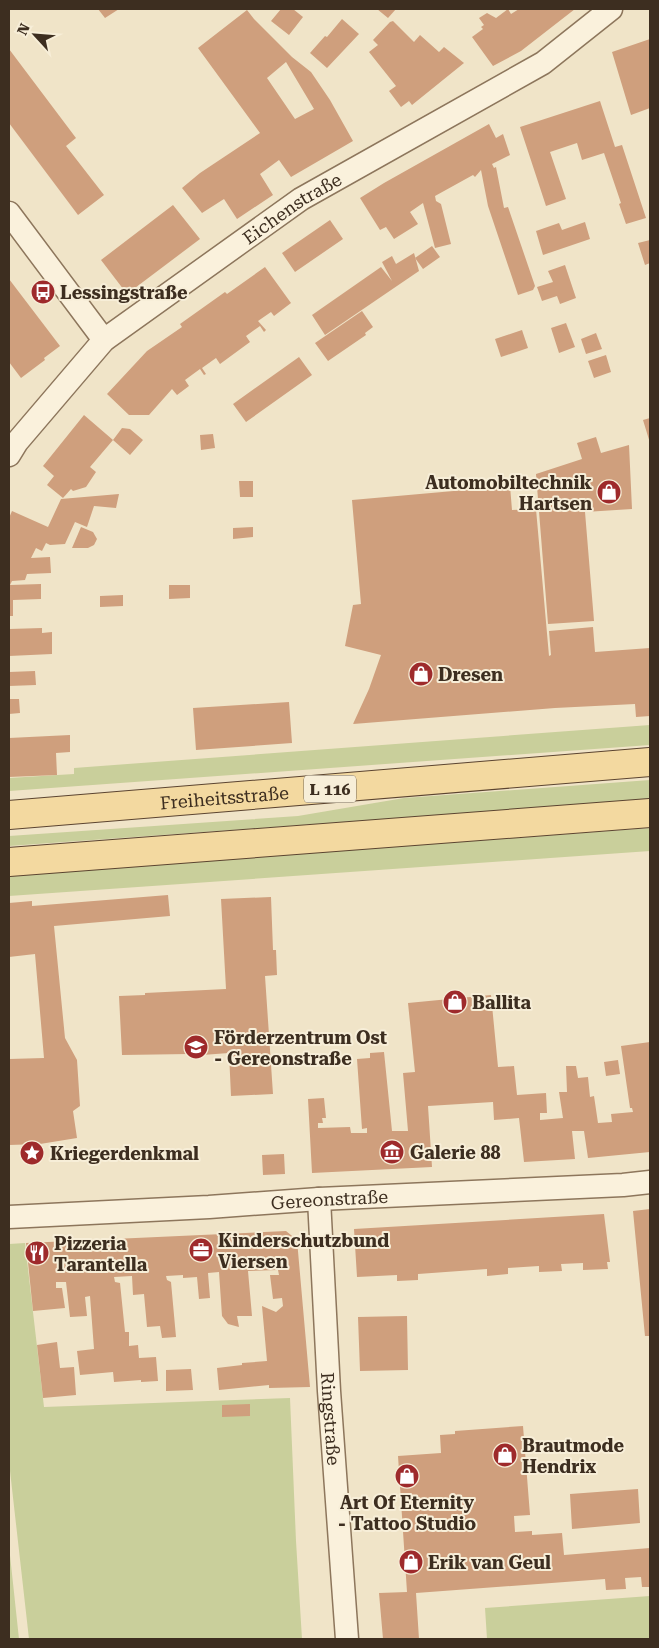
<svg xmlns="http://www.w3.org/2000/svg" width="659" height="1648" viewBox="0 0 659 1648" font-family="'Roboto Serif',serif">
	<rect width="100%" height="100%" fill="#f0e4c8"/>
	<path fill="#c9cf9b" d="M650,725V745L9,791V778L74,774V768Z
		M650,780V800L9,846V836L298,816L404,798Z
		M650,828V851L9,896V875Z
		M25,1243L44,1407L290,1398L296,1541L302,1639H29L9,1462V1244Z
		M9,1546L19,1639H9Z
		M650,1596V1639H487L485,1608Z"/>
	<path fill="#cf9f7d" fill-rule="evenodd" d="M98,9H119L105,18Z
		M281,9H293L303,17L289,35L271,21Z
		M377,9H396L388,18Z
		M508,9L511,14L519,9H575L521,51L493,66L472,37L483,29L481,27L484,25L479,18L487,13L496,18Z
		M247,10L254,19L292,57L311,72L330,100L353,141L291,177L279,160L260,174L273,195L237,219L224,199L202,213L182,188L200,173L260,133L198,48ZM286,62L314,109L295,119L267,78Z
		M342,19L359,34L327,68L310,53L325,36L327,37Z
		M393,21L414,42L420,35L439,52L444,47L464,63L412,105L409,101L401,107L389,91L396,86L369,52L378,45L373,40L390,22Z
		M650,39V108L631,115L612,52Z
		M9,49L76,138L66,146L104,195L78,215L9,123Z
		M600,101L615,147L622,145L646,218L626,224L619,204L621,203L604,153L582,160L577,143L550,152L566,199L546,206L520,127Z
		M489,124L496,138L503,134L510,155L492,164L494,168L496,167L504,208L508,207L535,286L533,290L518,295L488,206L481,170L475,177L473,175L435,196L436,201L441,204L451,244L435,248L423,203L410,212L418,224L394,239L386,227L380,230L360,198L384,183Z
		M173,205L200,239L127,294L101,260Z
		M330,220L343,239L295,272L282,253Z
		M585,222L590,239L543,255L536,231L559,223L562,230Z
		M650,240V263L645,265L638,243Z
		M432,246L440,257L423,269L415,258Z
		M414,253L419,271L325,335L312,315L381,267L392,281L382,262L392,256L396,264Z
		M565,265L576,298L560,304L557,296L542,301L537,287L553,282L548,271Z
		M265,267L291,303L274,316L271,312L258,321L266,330L264,332L260,326L246,336L250,342L220,364L216,358L202,368L206,374L204,375L200,369L185,380L189,386L177,395L172,389L149,415H129L107,394L147,351L182,327L180,324L225,292L227,294Z
		M9,279L60,346L44,358L45,360L21,378L9,362Z
		M362,311L373,327L365,333L366,335L328,361L315,343Z
		M566,323L575,347L559,353L551,328Z
		M522,330L528,348L501,357L495,339Z
		M596,333L602,349L586,354L581,339Z
		M606,355L611,372L594,378L588,361Z
		M299,357L312,375L246,422L233,404Z
		M84,415L113,440L90,467L96,472L86,487L73,491L71,489L63,498L47,485L54,476L43,466Z
		M650,418V443L643,420Z
		M122,428L130,429L143,440L130,455L113,440Z
		M213,434L215,448L201,450L200,435Z
		M596,437L601,453L629,445L632,509L585,512L594,621L548,624L536,474L582,459L577,443Z
		M239,481H253V497H240Z
		M510,486L512,510L536,509L549,656L551,655L549,631L593,627L595,652L650,648V716L636,717L635,704L555,708L353,724L369,689L381,655L345,646L353,605L361,604L352,500Z
		M119,494L116,508L94,506L87,527L75,522L65,544L50,545L46,543L42,551L36,548L31,558L50,557L51,573L27,574L25,580L12,581L10,585L41,584V599L13,600V616H9V518L12,511L48,527L61,499Z
		M81,527L93,532L97,539L94,545L88,548H72Z
		M253,527V537L233,539V528Z
		M169,585H190V598L169,599Z
		M123,595V606L100,607V596Z
		M42,628V633L52,632V654L9,656V629Z
		M35,671L36,685L9,686V672Z
		M9,699H19L20,713L9,714Z
		M289,702L292,743L196,750L193,708Z
		M70,735V752L56,753L57,775L9,777V738Z
		M168,895L170,916L54,926L65,1038L77,1060L80,1106L73,1111L77,1138L40,1144L9,1145V1059L44,1058L35,954L9,957V903L32,901V906Z
		M271,897L273,950H276L277,975L265,976L273,1094L231,1096L229,1053L189,1056V1054L122,1055L119,996L145,995V993L226,989L221,899Z
		M491,995L498,1067L514,1066L517,1095L546,1093L547,1113H540V1120L563,1118L559,1092H567L566,1066H576L578,1078L588,1077L590,1097L594,1096L598,1123L612,1122L611,1114L633,1112L632,1108H630L621,1046L650,1042V1152L588,1158L584,1131H572L575,1159L524,1162L519,1118L494,1120L493,1102L428,1106L432,1167L312,1173L308,1099L324,1098L326,1118H322L323,1123H318V1128L350,1127L351,1133H367V1128L362,1129L357,1059L370,1058V1053L384,1052L392,1131H408L403,1073L415,1072L408,1003Z
		M618,1060L620,1074L606,1076L604,1062Z
		M284,1154L285,1174L263,1175L262,1155Z
		M650,1209V1336H645L633,1211Z
		M604,1214L610,1262H607L608,1269L583,1270V1263L561,1264L562,1271L539,1272V1266L508,1268V1274L487,1276V1269L418,1274V1280L397,1281V1275L357,1277L354,1229Z
		M286,1231L297,1240L310,1387L269,1388V1385L219,1390L217,1368L242,1365V1363L267,1361L262,1306L276,1312L283,1306L282,1298L273,1299L270,1275H279L278,1270L248,1271L252,1316H237L239,1327L228,1324L222,1316L219,1272L208,1273L210,1298L199,1299L197,1277L183,1278V1275L166,1276L167,1280L171,1282L176,1337L162,1338L160,1326L147,1327L144,1294L133,1295L132,1276L114,1277L115,1282L120,1283L125,1332H129V1346L138,1345L139,1358L156,1357L158,1381L141,1382V1380L114,1382L113,1372L80,1375L77,1351L94,1349L90,1296L85,1297L87,1316L70,1317L66,1282H56V1288H62L65,1308L33,1311L26,1243Z
		M407,1316L408,1370L360,1371L358,1317Z
		M57,1342L60,1368L74,1367L76,1395L43,1398L37,1345Z
		M191,1369L193,1390L166,1391V1370Z
		M250,1404V1416L222,1417V1405Z
		M523,1426L530,1515L514,1516L515,1532L532,1531V1535L562,1533L564,1555L650,1548V1587H642L641,1577L625,1578L626,1589L606,1590L605,1579L416,1593L419,1639H383L379,1593L407,1592L398,1456L441,1453L440,1435L455,1434V1431Z
		M638,1489L640,1523L572,1529L570,1494Z"/>
	<g fill="none" stroke-linecap="round" stroke-linejoin="round">
		<defs>
			<g id="street">
				<path d="M9,213L104,340"/>
				<path id="s1" d="M9,455L17,442L104,340L301,199L543,63L611,9"/>
				<path id="s2" d="M319,1199L329,1391L347,1639"/>
				<path id="s3" d="M9,1217L209,1207L319,1199L623,1185L650,1182"/>
			</g>
			<g id="primary">
				<path id="s4" d="M9,815L650,762"/>
				<path d="M9,862L650,813"/>
			</g>
		</defs>
		<use href="#street" stroke="#8d765c" stroke-width="25"/>
		<use href="#primary" stroke="#5b4430" stroke-width="30"/>
		<use href="#street" stroke="#faf1dc" stroke-width="22"/>
		<use href="#primary" stroke="#f3d9a0" stroke-width="28"/>
	</g>
	<defs>
		<symbol id="bus-disc" viewBox="-11 -11 22 22"><circle r="9.5" fill="#9e2a2b" stroke="#f7eed8"/><path d="M-5-6H5V4H4V6H2V4H-2V6H-4V4H-5ZM-3.5-4V0h7V-4ZM-3.5 1.2v1.5H-2V1.2ZM2 1.2v1.5H3.5V1.2Z" fill="#fff"/></symbol>
		<symbol id="shop-disc" viewBox="-11 -11 22 22"><circle r="9.5" fill="#9e2a2b" stroke="#f7eed8"/><path d="M-5-2.5h2.3a2.7 3.5 0 0 1 5.4 0H5L5.5 6h-11ZM-1.5-2.5h3a1.5 2.3 0 0 0-3 0Z" fill="#fff"/></symbol>
		<symbol id="school-disc" viewBox="-11 -11 22 22"><circle r="9.5" fill="#9e2a2b" stroke="#f7eed8"/><path d="M0-5L7-2L0 1L-7-2ZM-4 1L0 2.5L4 1V4Q0 6-4 4Z" fill="#fff"/></symbol>
		<symbol id="museum-disc" viewBox="-11 -11 22 22"><circle r="9.5" fill="#9e2a2b" stroke="#f7eed8"/><path d="M0-6L6-3V-2H-6V-3ZM-5-1h2V3h-2ZM-1-1h2V3h-2ZM3-1h2V3H3ZM-6 4H6V6H-6Z" fill="#fff"/></symbol>
		<symbol id="sight-disc" viewBox="-11 -11 22 22"><circle r="9.5" fill="#9e2a2b" stroke="#f7eed8"/><path d="M0-6L1.8-2.2L6-1.7L2.9 1.2L3.7 5.4L0 3.3L-3.7 5.4L-2.9 1.2L-6-1.7L-1.8-2.2Z" fill="#fff"/></symbol>
		<symbol id="office-disc" viewBox="-11 -11 22 22"><circle r="9.5" fill="#9e2a2b" stroke="#f7eed8"/><path d="M-6-3h4V-5.5h4V-3h4V5H-6ZM-1-4.5V-3h2v-1.5ZM-6 0V1H6V0Z" fill="#fff"/></symbol>
		<symbol id="restaurant-disc" viewBox="-11 -11 22 22"><circle r="9.5" fill="#9e2a2b" stroke="#f7eed8"/><path d="M-5-6h1v4h1v-4h1v4h1v-4h1v5L-1.5 .5V6h-2V.5L-5-1ZM5-6V6H3V1.5H1.5Q1.5-4 5-6Z" fill="#fff"/></symbol>
	</defs>
	<g fill-rule="evenodd">
		<use href="#bus-disc" x="29" y="278" width="28" height="28"/>
		<use href="#shop-disc" x="595" y="478" width="28" height="28"/>
		<use href="#shop-disc" x="407" y="660" width="28" height="28"/>
		<use href="#shop-disc" x="441" y="988" width="28" height="28"/>
		<use href="#school-disc" x="182" y="1033" width="28" height="28"/>
		<use href="#museum-disc" x="378" y="1138" width="28" height="28"/>
		<use href="#sight-disc" x="18" y="1139" width="28" height="28"/>
		<use href="#office-disc" x="187" y="1236" width="28" height="28"/>
		<use href="#restaurant-disc" x="23" y="1239" width="28" height="28"/>
		<use href="#shop-disc" x="491" y="1441" width="28" height="28"/>
		<use href="#shop-disc" x="393" y="1462" width="28" height="28"/>
		<use href="#shop-disc" x="397" y="1548" width="28" height="28"/>
	</g>
	<g text-anchor="middle" dominant-baseline="central" stroke-width="4" stroke-linejoin="round" paint-order="stroke">
		<rect fill="#f7eed8" stroke="#756857" stroke-width="1" x="304" y="775.5" width="52" height="27" rx="4"/>
		<g font-size="16" font-weight="bold" fill="#3d2e20">
			<text x="330" y="789">L 116</text>
		</g>
		<g font-size="18" fill="#3d2e20" stroke="#f7eed8">
			<text stroke="none"><textPath href="#s1" startOffset="379">Eichenstraße</textPath></text>
			<text stroke="none"><textPath href="#s4" startOffset="216">Freiheitsstraße</textPath></text>
			<text stroke="none"><textPath href="#s3" startOffset="321">Gereonstraße</textPath></text>
			<text stroke="none"><textPath href="#s2" startOffset="220">Ringstraße</textPath></text>
		</g>
		<g font-size="18" font-weight="bold" fill="#3d2e20" stroke="#f7eed8" text-anchor="start">
			<text x="60" y="292">Lessingstraße</text>
			<text x="592" y="482" text-anchor="end">Automobiltechnik<tspan x="592" dy="21">Hartsen</tspan></text>
			<text x="438" y="674">Dresen</text>
			<text x="472" y="1002">Ballita</text>
			<text x="214" y="1037">Förderzentrum Ost<tspan x="214" dy="21">- Gereonstraße</tspan></text>
			<text x="410" y="1152">Galerie 88</text>
			<text x="50" y="1153">Kriegerdenkmal</text>
			<text x="218" y="1240">Kinderschutzbund<tspan x="218" dy="21">Viersen</tspan></text>
			<text x="54" y="1243">Pizzeria<tspan x="54" dy="21">Tarantella</tspan></text>
			<text x="522" y="1445">Brautmode<tspan x="522" dy="21">Hendrix</tspan></text>
			<text x="407" y="1502" text-anchor="middle">Art Of Eternity<tspan x="407" dy="21">- Tattoo Studio</tspan></text>
			<text x="428" y="1562">Erik van Geul</text>
		</g>
	</g>
	<rect width="659" height="1648" fill="none" stroke="#3d2e20" stroke-width="20"/>
	<g transform="translate(35 35) rotate(296)" stroke="#f7eed8" stroke-width="4" paint-order="stroke">
	<path d="M0-4L9 19L0 12L-9 19Z" fill="#3d2e20"/>
	<text y="-8" font-size="14" font-weight="bold" text-anchor="middle" fill="#3d2e20">N</text>
	</g>
</svg>
